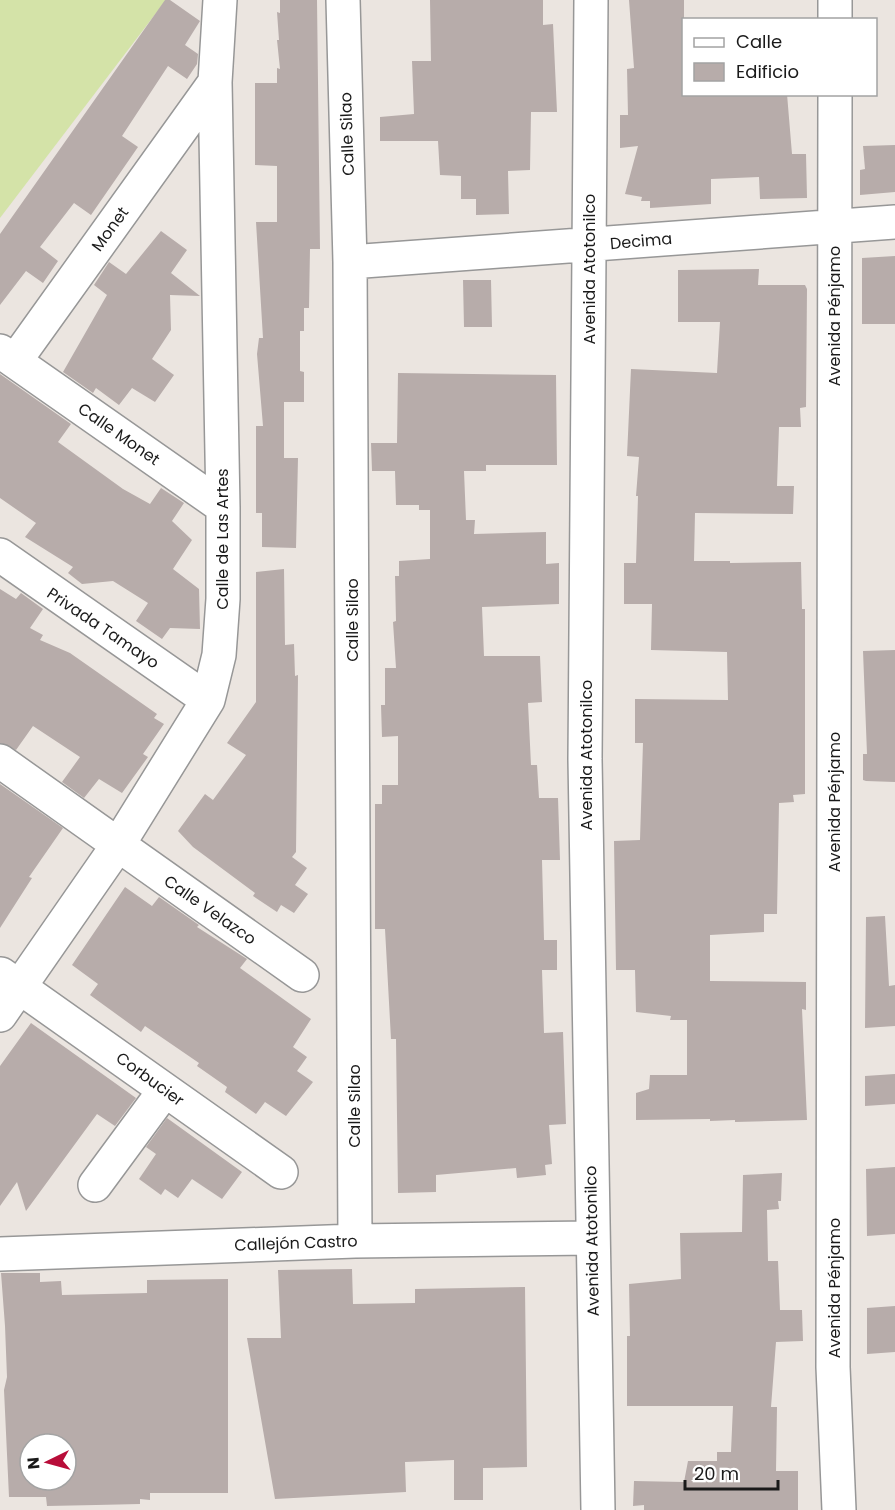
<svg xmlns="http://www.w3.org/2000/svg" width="895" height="1510" viewBox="0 0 895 1510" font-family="Poppins,sans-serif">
	<rect width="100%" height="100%" fill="#ebe5e0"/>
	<path fill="#d4e3a8" d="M0,0H166L0,218Z"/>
	<path fill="#b7acaa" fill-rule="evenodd" d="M165,0H170L200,21L185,45L198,54L197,64L187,79L168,66L122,136L138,147L91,215L74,203L40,247L58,261L43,283L26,271L0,305V234Z
		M280,0H317L320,249H310L309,308H304V331H300V371L304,372V402H284V458H298L296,548L262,547V513H256V426H263L257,354L259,338H263L256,222H277V166L255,165V83H277V68L280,69L277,40H279L277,12L280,13Z
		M430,0H543V25L553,24L557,112H531L530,170L508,171L509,214L476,215V199H461V176L440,175L438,141H380V117L414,114L412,61H431Z
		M629,0H684V94H787L792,154H806L807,198L760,199L759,177L711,179V204L650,208V201H641L642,197L625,194L638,146L620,148V115H628L627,69L634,68Z
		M895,145V192L860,195V170L865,169L863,146Z
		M161,231L187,250L171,273L200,296L170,295L171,330L152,359L174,375L155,402L132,388L119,405L96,388L93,393L63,372L107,295L94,285L109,262L126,274Z
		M895,256V324H862V258Z
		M759,269L758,285H805L807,289L806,407L800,408L801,427H779L777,486H794L793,514L695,513L694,561H730V563L801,562L802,609H805V794L793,795L794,802L779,803L777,914H764V932L710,935V981L806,982V1010L802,1009L807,1120L735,1122V1120L710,1121V1119L636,1120V1093L649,1089L650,1075H687V1020H670L671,1016L636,1012L635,970H616L614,841L640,840L643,743H635V699L728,700L727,652L651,650L652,604H624V563H636L638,496H636L639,457L627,456L631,369L717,373L720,322H678V270Z
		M463,280H491L492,327H464Z
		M398,373L556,375L557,465H486V471H464L466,520H475L474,534L546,532V564L559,563V604L482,607L484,656H540L542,702L528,703L531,765H537L539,798H558L560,860H542L544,940H557V970H542L544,1033L563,1032L566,1124L549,1125L552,1164L545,1165L546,1175L517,1178L516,1168L436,1175V1192L398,1193L396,1039H391L385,929H375V804H382V785H398V736L382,737L381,705H385V668H396L393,622L396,621L395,576H399V561L430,559V510H419V505H396L395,471H372L371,443H397Z
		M0,374L71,424L58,442L123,489L150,504L161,488L184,503L172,521L192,540L173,569L199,589L200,629L170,628L162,639L136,621L148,603L113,581L82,584L68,573L73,567L25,537L36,523L0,498Z
		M284,569L285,645L294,644L295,676L298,675L296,852L292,857L307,868L295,885L308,894L294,913L281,905L277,912L253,896L255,893L193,847L178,831L205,794L213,800L246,755L227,743L256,702V572Z
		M0,589L16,599L21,593L43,609L30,628L43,635L40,640L70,653L157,714L154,718L164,724L143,754L148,757L122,793L99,779L84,798L62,782L80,757L33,726L16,750L0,743Z
		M895,650V782L866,781L863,780V754H867L863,651Z
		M0,784L63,828L29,877L32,878L0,928Z
		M125,887L152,906L159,897L199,925L197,927L247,959L240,968L311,1019L293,1047L307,1057L297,1071L313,1082L286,1116L265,1102L256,1114L225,1092L227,1087L197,1066L199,1063L145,1026L141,1032L90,995L98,984L72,965Z
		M885,916L889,986L895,985V1026L865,1028L866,917Z
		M31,1023L136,1098L115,1126L97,1114L26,1211L17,1182L0,1206V1066Z
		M895,1074V1104L865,1106V1076Z
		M167,1118L242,1172L222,1199L192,1179L178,1198L165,1189L161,1195L139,1179L156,1154L146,1147Z
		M895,1167V1234L867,1236L866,1169Z
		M782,1173L781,1201H778L779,1209L767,1210L768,1261H778L780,1310H802L803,1341L776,1342L771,1407H777L776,1471H798V1510H644V1505L633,1506L634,1481L684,1482L688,1461H717V1452H731L733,1406H627V1336H630L629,1284L681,1279L680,1233L742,1232L743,1175Z
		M352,1269L353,1304L415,1303V1289L525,1287L527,1467L483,1468V1500H454V1460L405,1462L406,1492L275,1499L247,1338H281L278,1270Z
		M1,1273H40V1282L61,1281L62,1295L147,1293V1280L228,1279V1493H150V1500L140,1499V1504L96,1505L47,1506L46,1497H9L4,1390L7,1377L5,1326ZM30,1444H66V1480H30Z
		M895,1306V1352L867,1354V1308Z"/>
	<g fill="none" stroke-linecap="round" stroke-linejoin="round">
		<defs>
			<path id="minor" d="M343,0L350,262L355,1241
				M591,0L585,759L598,1510
				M835,20V0
				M835,94L833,1367L839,1510
				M350,262L895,222
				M0,351L223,507
				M15,361L215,82
				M0,555L208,700
				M0,761L302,975
				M1,974L281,1172
				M0,1015L118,845L208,700L219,655L223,599V507L215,82L220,0
				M95,1185L165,1090
				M0,1254L355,1241L592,1238"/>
		</defs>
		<use href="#minor" stroke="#979797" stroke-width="36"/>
		<use href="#minor" stroke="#fff" stroke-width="33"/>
	</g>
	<g text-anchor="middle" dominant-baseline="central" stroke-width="6" stroke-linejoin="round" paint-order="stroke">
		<g font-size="16" fill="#1a1a1a" stroke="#fff">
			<text transform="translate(347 134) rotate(-92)">Calle Silao</text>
			<text transform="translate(110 229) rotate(-54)">Monet</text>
			<text transform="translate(641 241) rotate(-5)">Decima</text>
			<text transform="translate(589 269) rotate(-90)">Avenida Atotonilco</text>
			<text transform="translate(834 316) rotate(-90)">Avenida Pénjamo</text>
			<text transform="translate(119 434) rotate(35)">Calle Monet</text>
			<text transform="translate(222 539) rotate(-90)">Calle de Las Artes</text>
			<text transform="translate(352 620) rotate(-90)">Calle Silao</text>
			<text transform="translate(103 628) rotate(34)">Privada Tamayo</text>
			<text transform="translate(586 755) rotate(-90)">Avenida Atotonilco</text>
			<text transform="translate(834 802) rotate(-90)">Avenida Pénjamo</text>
			<text transform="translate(210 910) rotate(35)">Calle Velazco</text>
			<text transform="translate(150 1079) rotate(36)">Corbucier</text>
			<text transform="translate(354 1106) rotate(-90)">Calle Silao</text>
			<text transform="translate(592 1241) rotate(-91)">Avenida Atotonilco</text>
			<text transform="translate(296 1243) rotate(-2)">Callejón Castro</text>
			<text transform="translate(834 1288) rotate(-90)">Avenida Pénjamo</text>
		</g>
	</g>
	<rect x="682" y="18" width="195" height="78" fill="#ffffff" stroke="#a3a3a3" stroke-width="1.5"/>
	<rect x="694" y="38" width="30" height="9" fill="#ffffff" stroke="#a3a3a3" stroke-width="1.5"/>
	<text x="736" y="48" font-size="18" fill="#1a1a1a">Calle</text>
	<rect x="694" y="63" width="30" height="18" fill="#b7acaa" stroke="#a3a3a3" stroke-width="1.5"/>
	<text x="736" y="78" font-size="18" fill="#1a1a1a">Edificio</text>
	<g transform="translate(48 1462) rotate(265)"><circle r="28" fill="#ffffff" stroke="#a3a3a3" stroke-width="1.5"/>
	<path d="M0-4.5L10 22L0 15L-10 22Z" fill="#b80d39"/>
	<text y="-9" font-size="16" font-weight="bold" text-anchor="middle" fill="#1a1a1a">N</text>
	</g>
	<path d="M685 1480v9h93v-9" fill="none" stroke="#1a1a1a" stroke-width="3"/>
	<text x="694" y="1480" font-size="18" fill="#1a1a1a" stroke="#ffffff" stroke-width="4.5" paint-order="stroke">20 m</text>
</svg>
